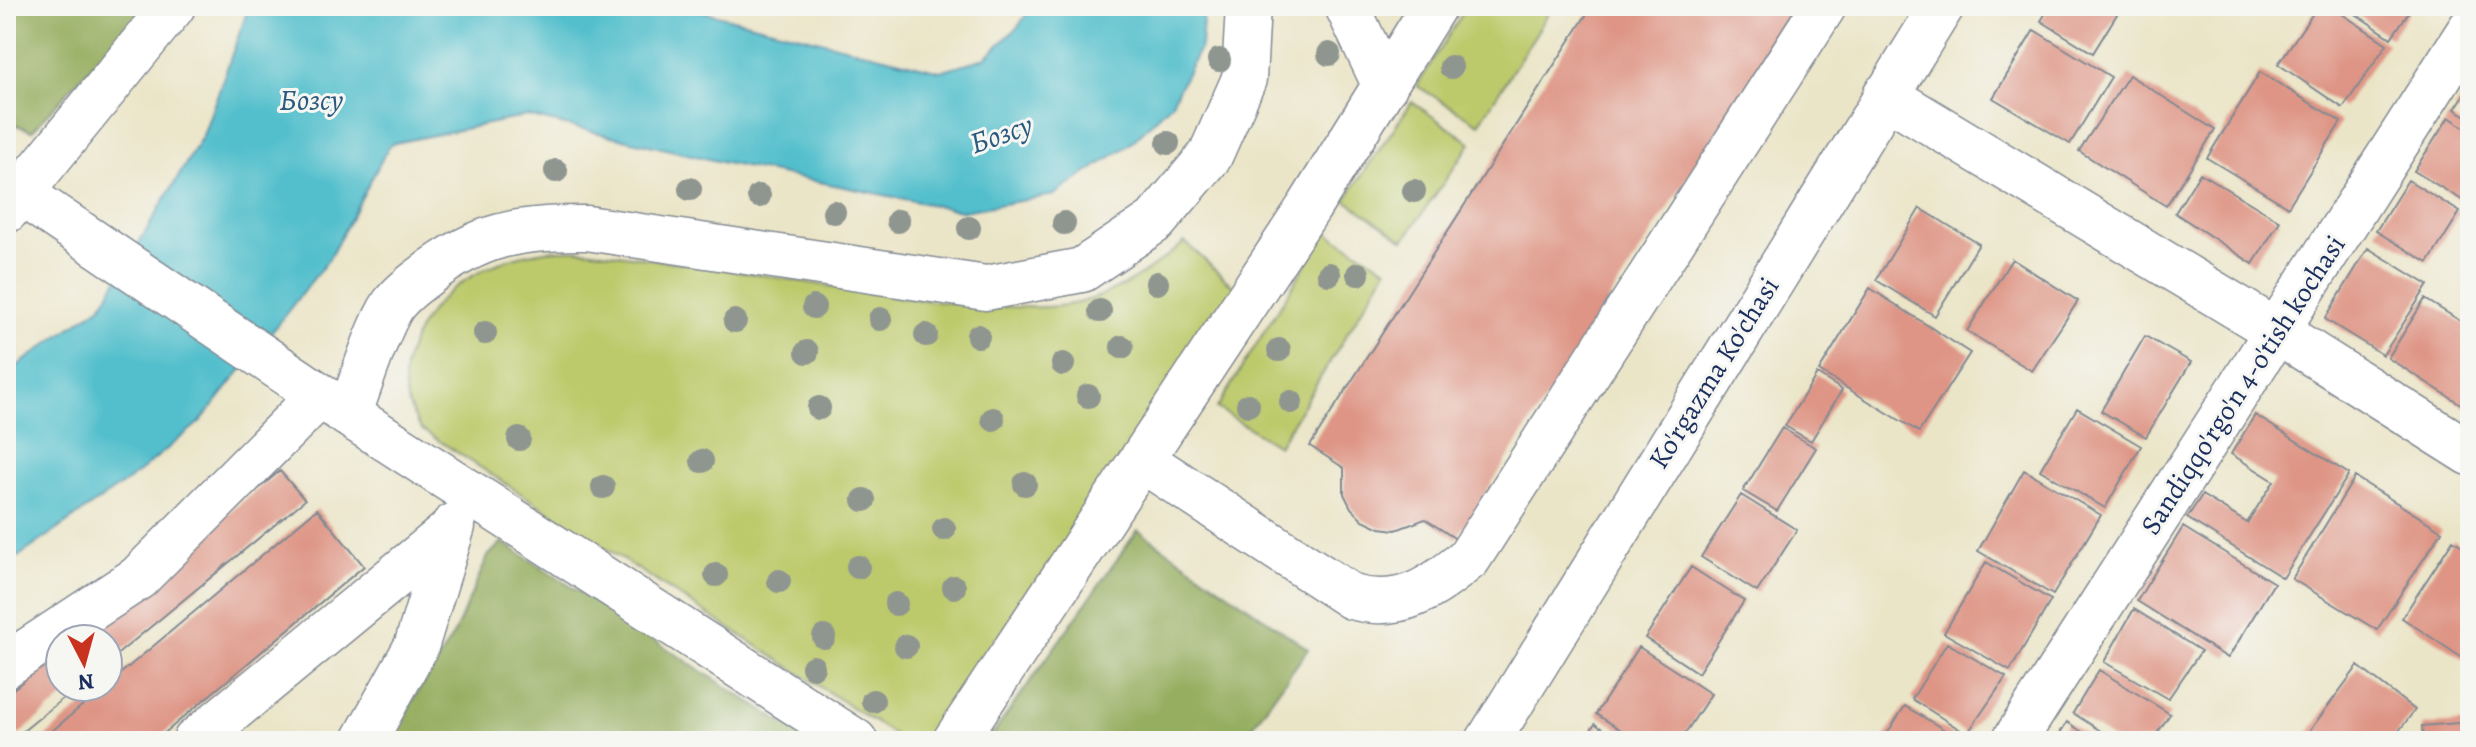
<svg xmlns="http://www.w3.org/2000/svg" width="2476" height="747" viewBox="0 0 2476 747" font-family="Alegreya,serif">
	<rect width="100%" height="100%" fill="#f6f6f2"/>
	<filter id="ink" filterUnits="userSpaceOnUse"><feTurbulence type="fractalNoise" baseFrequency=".0125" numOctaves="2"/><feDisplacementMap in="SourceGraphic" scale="16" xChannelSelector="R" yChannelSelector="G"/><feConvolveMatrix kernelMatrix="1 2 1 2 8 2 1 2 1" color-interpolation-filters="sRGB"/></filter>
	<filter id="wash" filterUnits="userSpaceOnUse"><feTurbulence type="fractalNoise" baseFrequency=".006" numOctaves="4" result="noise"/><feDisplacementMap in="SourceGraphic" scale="32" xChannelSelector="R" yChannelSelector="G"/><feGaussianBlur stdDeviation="1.8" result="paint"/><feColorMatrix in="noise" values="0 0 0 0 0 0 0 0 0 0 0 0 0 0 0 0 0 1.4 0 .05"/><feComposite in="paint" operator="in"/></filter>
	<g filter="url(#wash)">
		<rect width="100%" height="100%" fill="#ebe5c8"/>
		<path fill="#bdca6c" stroke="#6c7c65" stroke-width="2" d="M1467,6H1553L1479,124L1417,86Z
			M1412,102L1471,143L1404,240L1345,200Z
			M1326,232L1387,269L1278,446L1217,408Z
			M1185,242L1237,290L931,741H904L421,429C400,395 398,370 417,333C440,286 494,258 545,251C584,246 626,256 665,261C787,275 923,310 1045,307C1100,306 1144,276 1185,242Z"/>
		<path fill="#96ae60" stroke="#586e5f" stroke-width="2" d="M6,6H146L32,131L6,121Z
			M1138,530L1308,649L1242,741H988Z
			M502,542L810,741H388L455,632L488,556Z"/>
		<path fill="#52bfcc" stroke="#367795" stroke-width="2" d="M254,6H681L940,71L985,58L1018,27L1032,6H1204L1201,46L1171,104L1129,145L1054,195L963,211L725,163L527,116L390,144L329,259L201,421L134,476L6,565V374L102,305L203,135L247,12Z"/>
		<g id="blocks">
			<path fill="#de9585" d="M1592,6H1797L1456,539L1425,519L1396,530L1380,528L1363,520L1351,508L1344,494V468L1310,446Z
				M2050,6H2122L2093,53L2041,21Z
				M2318,6H2330L2387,44L2343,108L2278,64Z
				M2344,6H2413L2391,38Z
				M2034,30L2111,77L2070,144L1993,98Z
				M2260,72L2341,122L2288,207L2207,158Z
				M2129,75L2215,130L2166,206L2079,151Z
				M2470,86V118L2455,109Z
				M2449,117L2470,131L2467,203L2414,171Z
				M2200,173L2280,221L2253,264L2175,213Z
				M2408,180L2460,212L2428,263L2376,231Z
				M1920,208L1979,244L1935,316L1876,280Z
				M2368,248L2428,285L2383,355L2325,319Z
				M2012,259L2078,301L2032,371L1967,331Z
				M1870,288L1970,353L1919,432L1819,371Z
				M2425,299L2470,327V410L2388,358Z
				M2145,336L2191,362L2146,437L2101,411Z
				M1817,374L1842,390L1811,441L1785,426Z
				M2077,408L2141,446L2105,508L2040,470Z
				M2255,415L2349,474L2283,578L2187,518L2202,495L2247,523L2274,481L2231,454Z
				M1782,428L1816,448L1777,511L1743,491Z
				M2024,470L2101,515L2053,595L1978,551Z
				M280,471L305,500L108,662V639H75Z
				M2355,477L2442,531L2377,630L2292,579Z
				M1741,495L1797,530L1757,592L1701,557Z
				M317,509L364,566L155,741H40Z
				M2183,527L2274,583L2228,658L2137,601Z
				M2453,540L2470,551V663L2402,618Z
				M1986,562L2051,600L2010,671L1944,633Z
				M1691,567L1744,601L1698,673L1645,638Z
				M2134,609L2201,651L2168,699L2104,662Z
				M1947,643L2006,677L1967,734L1912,699Z
				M1639,647L1711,694L1680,741H1638L1596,714Z
				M60,651V687H77L11,741H6V695Z
				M2358,666L2415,710L2391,741H2318L2308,733Z
				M2099,670L2170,714L2152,741H2116L2073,713Z
				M1905,706L1963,741H1882Z
				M2067,722L2096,741H2055Z
				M2470,722V741H2423L2422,726Z
				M1595,724L1621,741H1583Z"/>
		</g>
	</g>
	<g filter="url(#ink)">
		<use href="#blocks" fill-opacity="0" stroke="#838a93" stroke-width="2"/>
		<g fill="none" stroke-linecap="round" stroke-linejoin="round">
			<defs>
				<path id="minor" d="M1347,6L1385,86
					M1885,95L2278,332L2470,453
					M22,194L349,415L855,741
					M6,211L173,6
					M349,415C360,386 377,329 393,305C401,294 414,284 425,276C479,234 519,227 587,228L986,288L1082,270L1155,221L1210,156L1244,79L1248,6
					M1142,460L1352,597C1401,611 1433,588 1469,558L1824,6
					M6,665L138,578L320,395
					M195,741L450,531
					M364,741L416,647L453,526
					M955,741L1309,207L1434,6
					M1488,741L1942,6
					M2014,741L2470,29"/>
			</defs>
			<use href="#minor" stroke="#838a93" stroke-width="47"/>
			<use href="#minor" stroke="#fff" stroke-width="44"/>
		</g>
		<g fill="#8f9690">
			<circle cx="1329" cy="54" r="12"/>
			<circle cx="1219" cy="60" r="12"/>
			<circle cx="1451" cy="67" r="12"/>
			<circle cx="1168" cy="143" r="12"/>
			<circle cx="556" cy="171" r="12"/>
			<circle cx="690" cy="189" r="12"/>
			<circle cx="1414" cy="191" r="12"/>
			<circle cx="759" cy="196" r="12"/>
			<circle cx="834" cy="212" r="12"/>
			<circle cx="898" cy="221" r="12"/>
			<circle cx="1064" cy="223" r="12"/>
			<circle cx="969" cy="228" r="12"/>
			<circle cx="1329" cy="274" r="12"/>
			<circle cx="1358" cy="274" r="12"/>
			<circle cx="1157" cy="283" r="12"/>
			<circle cx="814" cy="307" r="12"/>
			<circle cx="1100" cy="311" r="12"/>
			<circle cx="880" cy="319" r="12"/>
			<circle cx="735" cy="321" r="12"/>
			<circle cx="485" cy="333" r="12"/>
			<circle cx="926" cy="335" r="12"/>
			<circle cx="978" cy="336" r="12"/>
			<circle cx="1122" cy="347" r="12"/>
			<circle cx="1279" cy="350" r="12"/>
			<circle cx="807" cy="352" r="12"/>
			<circle cx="1063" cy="364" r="12"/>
			<circle cx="1088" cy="396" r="12"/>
			<circle cx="1291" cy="402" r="12"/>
			<circle cx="1248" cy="405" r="12"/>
			<circle cx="819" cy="408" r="12"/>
			<circle cx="993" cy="419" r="12"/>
			<circle cx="519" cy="439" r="12"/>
			<circle cx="702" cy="461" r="12"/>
			<circle cx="1025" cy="484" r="12"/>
			<circle cx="603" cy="487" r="12"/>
			<circle cx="864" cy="500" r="12"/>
			<circle cx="944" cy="529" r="12"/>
			<circle cx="858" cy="567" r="12"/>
			<circle cx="716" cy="575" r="12"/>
			<circle cx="779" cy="581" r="12"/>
			<circle cx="954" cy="587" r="12"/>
			<circle cx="896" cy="604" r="12"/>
			<circle cx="824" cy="637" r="12"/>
			<circle cx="906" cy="646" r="12"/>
			<circle cx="813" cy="667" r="12"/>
			<circle cx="873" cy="701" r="12"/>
		</g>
	</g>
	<g text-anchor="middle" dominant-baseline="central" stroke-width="6" stroke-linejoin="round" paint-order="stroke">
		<g font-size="28" fill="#1b2f5e" stroke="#f6f6f2">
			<text transform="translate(1714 373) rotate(-58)">Ko'rgazma Ko'chasi</text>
			<text transform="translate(2243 385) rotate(-57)">Sandiqqo'rgo'n 4-o'tish kochasi</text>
		</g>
		<g font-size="30" font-style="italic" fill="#2c5a7f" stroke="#f6f6f2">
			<text x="311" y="100">Бозсу</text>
			<text transform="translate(1001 134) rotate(-19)">Бозсу</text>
		</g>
	</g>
	<rect width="2476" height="747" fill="none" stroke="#f6f6f2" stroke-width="32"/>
	<g transform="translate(84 663) rotate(174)"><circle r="38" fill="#f6f6f2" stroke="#9ea6b7" stroke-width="2"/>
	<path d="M0-6L14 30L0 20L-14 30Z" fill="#c8321e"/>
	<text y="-12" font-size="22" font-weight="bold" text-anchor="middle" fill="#1b2f5e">N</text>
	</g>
</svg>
